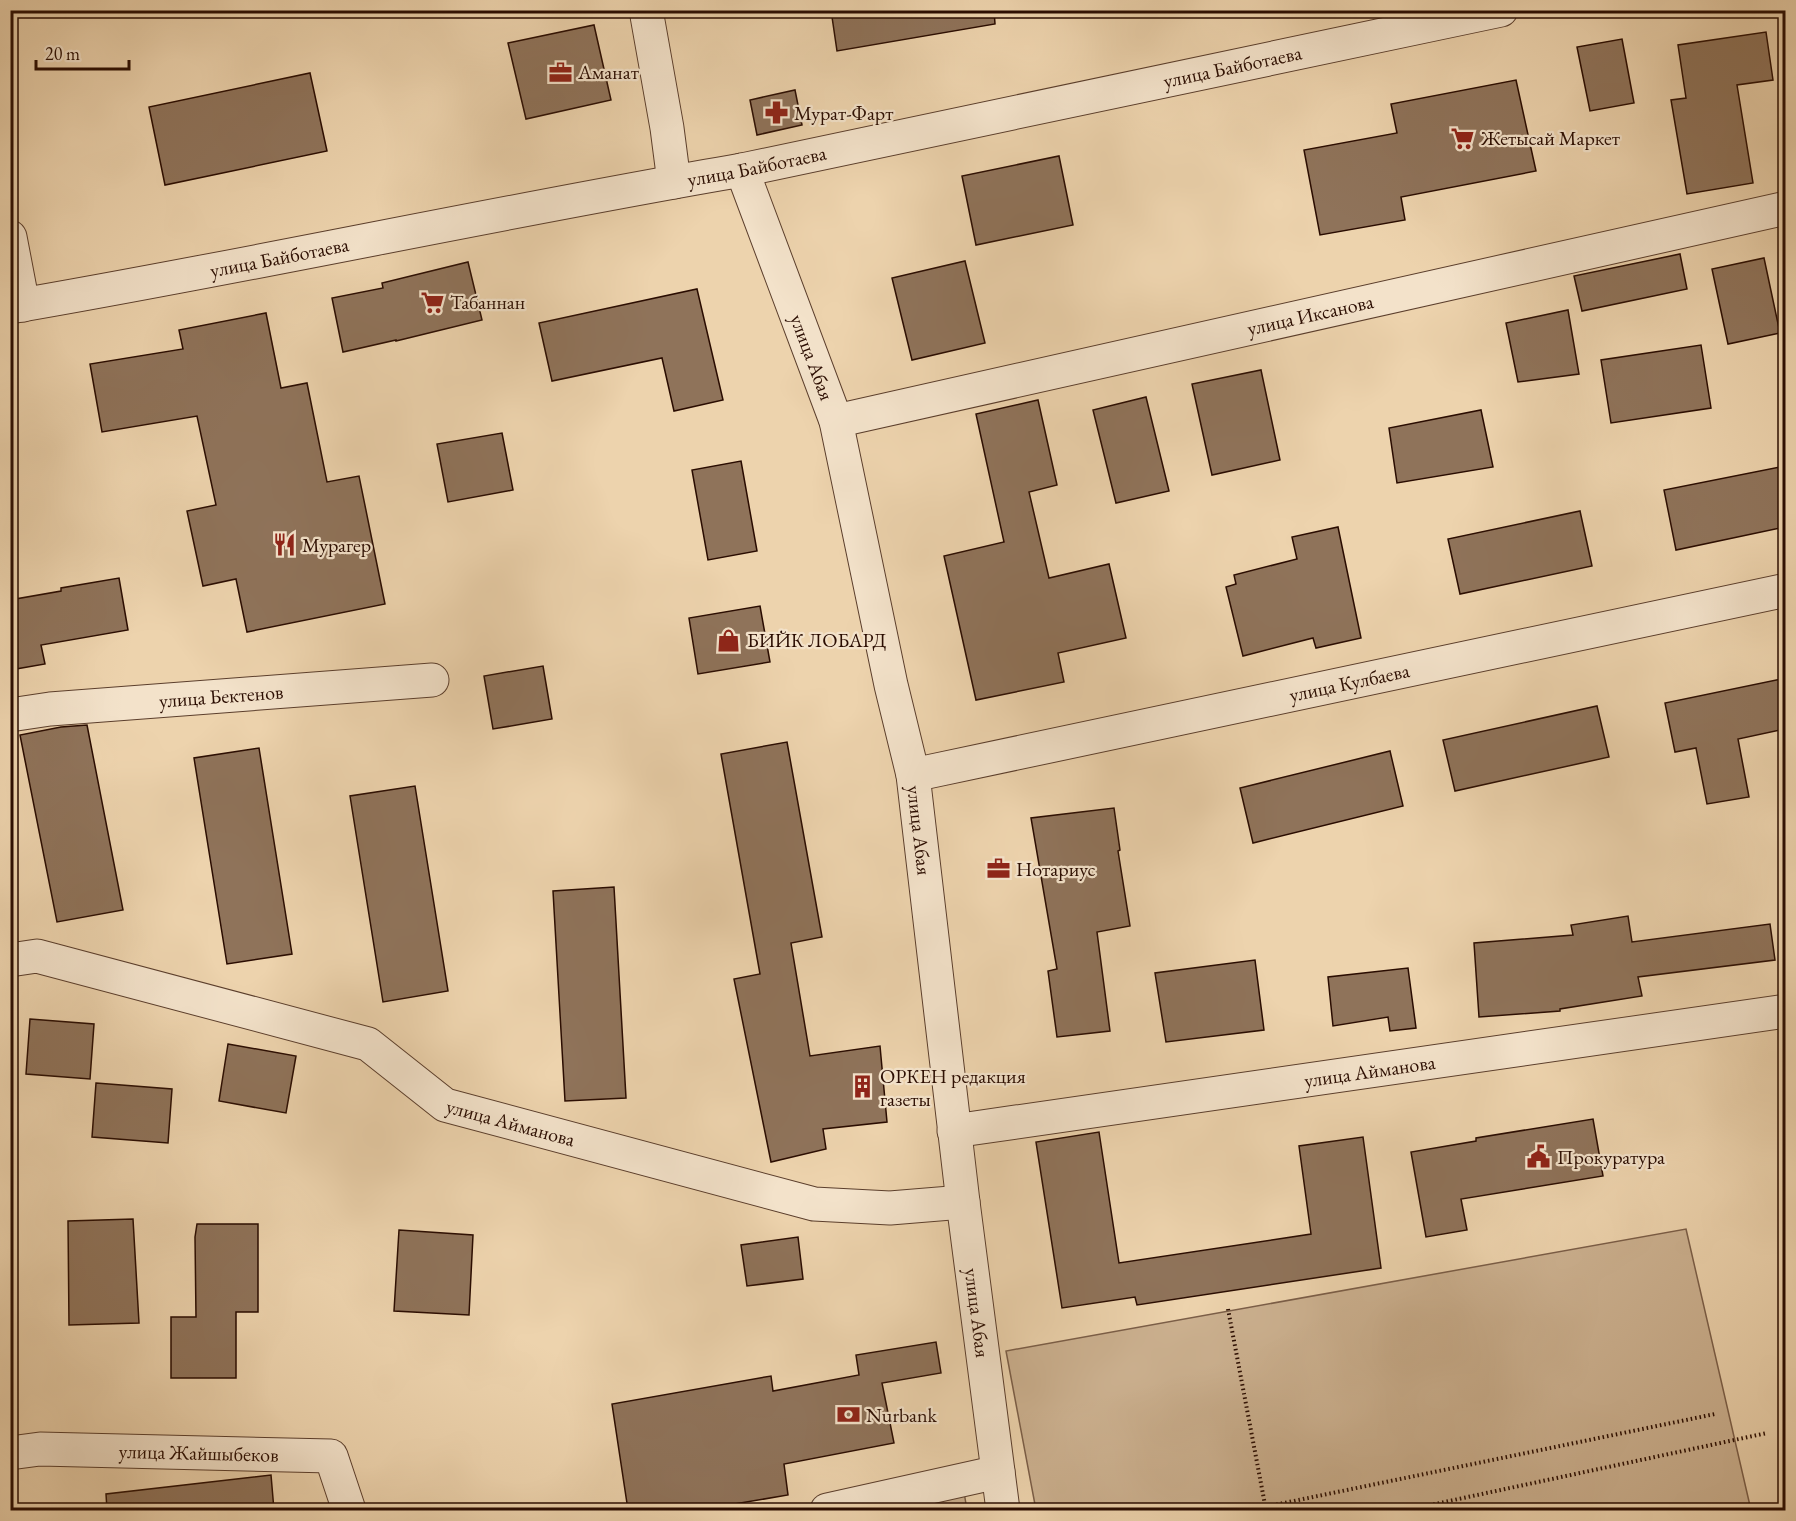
<svg xmlns="http://www.w3.org/2000/svg" width="1796" height="1521" viewBox="0 0 1796 1521" font-family="'EB Garamond',serif">
	<rect width="100%" height="100%" fill="#edd3ad"/>
	<filter id="stains"><feTurbulence type="fractalNoise" baseFrequency=".00333" numOctaves="4"/><feColorMatrix values="0 0 0 0 .2 0 0 0 0 .09 0 0 0 0 .02 0 0 0 .5 -.17"/></filter>
	<radialGradient id="worn" r=".72"><stop offset=".6" stop-color="#630" stop-opacity="0"/><stop offset="1" stop-color="#630" stop-opacity=".3"/></radialGradient>
	<path fill="#ccb190" stroke="#7b5e48" stroke-width="1.5" d="M1686,1229L1751,1510H1036L1006,1351Z
		M964,1492L967,1510H896Z"/>
	<path fill="#8f735a" stroke="#2a0c01" stroke-width="1.5" d="M831,10H994L995,24L837,51Z
		M594,25L611,100L526,119L508,43Z
		M1766,32L1773,80L1737,85L1753,183L1687,194L1671,100L1686,98L1678,45Z
		M1622,39L1634,103L1590,111L1577,47Z
		M310,73L327,151L165,185L149,107Z
		M1516,80L1536,171L1401,197L1405,220L1320,235L1304,150L1397,133L1391,104Z
		M795,90L802,125L757,135L750,100Z
		M1059,156L1073,225L976,245L962,176Z
		M1680,254L1687,289L1582,311L1574,276Z
		M1764,258L1780,333L1728,344L1712,269Z
		M965,261L985,343L912,360L892,278Z
		M468,262L482,320L396,341V340L343,352L332,298L383,288L382,283Z
		M697,289L723,400L674,411L662,358L552,381L539,323Z
		M1568,310L1579,374L1518,382L1506,323Z
		M266,313L281,388L307,383L327,482L359,476L385,604L247,632L236,579L203,586L187,511L216,505L197,416L102,432L90,364L183,349L179,330Z
		M1701,345L1711,408L1611,423L1601,360Z
		M1261,370L1280,460L1212,475L1192,384Z
		M1146,397L1169,491L1116,503L1093,410Z
		M1038,400L1057,485L1029,492L1049,578L1109,564L1126,638L1058,653L1064,682L976,700L944,556L1004,542L976,414Z
		M1481,410L1493,467L1397,483L1389,428Z
		M502,433L513,490L448,502L437,444Z
		M741,461L757,551L708,560L692,470Z
		M1785,466V527L1676,550L1664,490Z
		M1580,511L1592,566L1460,594L1448,539Z
		M1338,527L1361,638L1316,648L1313,638L1243,656L1226,587L1236,584L1234,575L1297,559L1292,537Z
		M119,578L128,630L41,645L45,664L10,670V600L61,591V588Z
		M760,606L770,662L698,674L689,618Z
		M543,666L552,719L493,729L484,676Z
		M1781,679L1785,701V729L1738,739L1749,797L1707,804L1696,748L1675,752L1665,703Z
		M1597,706L1609,757L1455,791L1443,740Z
		M87,725L123,910L57,922L20,735L61,727Z
		M787,742L822,937L791,943L810,1056L880,1046L887,1122L823,1129L826,1149L771,1162L734,979L760,974L721,754Z
		M259,748L292,954L227,964L194,758Z
		M1390,751L1403,806L1253,843L1240,788Z
		M415,786L448,991L383,1002L350,796Z
		M1114,808L1120,850L1118,851L1130,926L1097,932L1110,1031L1057,1037L1048,971L1057,969L1031,818Z
		M614,887L626,1098L565,1101L553,891Z
		M1628,916L1632,942L1770,924L1775,960L1638,977L1642,996L1560,1009V1011L1479,1017L1474,943L1573,935L1571,925Z
		M1255,960L1264,1030L1166,1042L1155,973Z
		M1408,968L1416,1028L1390,1031L1388,1017L1333,1026L1328,977Z
		M30,1019L94,1024L90,1079L26,1074Z
		M228,1044L296,1056L286,1113L219,1101Z
		M96,1083L172,1089L168,1143L92,1137Z
		M1593,1119L1603,1176L1461,1199L1467,1230L1426,1237L1411,1152L1476,1141V1138Z
		M1099,1132L1119,1263L1311,1234L1299,1146L1363,1137L1381,1268L1137,1305L1135,1297L1062,1308L1036,1142Z
		M133,1219L139,1323L69,1325L68,1221Z
		M197,1224H258V1312H236V1378H171V1317H196L195,1237Z
		M399,1230L473,1235L469,1315L394,1311Z
		M798,1237L803,1279L747,1286L741,1245Z
		M936,1342L941,1373L882,1383L894,1443L784,1464L788,1495L699,1510H628L612,1404L771,1376L773,1391L859,1375L856,1355Z
		M271,1475L274,1510H107L106,1494Z"/>
	<g fill="none" stroke-linecap="round" stroke-linejoin="round">
		<defs>
			<g id="minor">
				<path d="M646,10L667,128L674,182"/>
				<path id="s1" d="M742,170L836,421L891,685L913,775L963,1202L1003,1510"/>
				<path d="M10,237L23,305"/>
				<path id="s2" d="M10,307C255,265 497,212 742,170L1501,10"/>
				<path id="s3" d="M836,421L1786,208"/>
				<path id="s4" d="M10,715L50,709L432,680"/>
				<path id="s5" d="M913,775L1786,590"/>
				<path id="s6" d="M10,960L37,956L368,1044L445,1105L814,1204L890,1208L963,1202"/>
				<path id="s7" d="M954,1131L1786,1011"/>
				<path id="s8" d="M10,1453L40,1449L331,1456L349,1510"/>
				<path d="M827,1510L998,1472"/>
			</g>
		</defs>
		<use href="#minor" stroke="#5b3e2c" stroke-width="35"/>
		<path stroke="#2a0c01" stroke-width="4" stroke-dasharray="1.5 3" stroke-linecap="butt" d="M1228,1309L1266,1510
			M1098,1510L1101,1509L1108,1510
			M1250,1510L1715,1414
			M1407,1510L1767,1433"/>
		<use href="#minor" stroke="#f3e2ca" stroke-width="33"/>
	</g>
	<defs>
		<symbol id="office-bare" viewBox="-9 -9 18 18"><path d="M-6-3h4V-5.5h4V-3h4V5H-6ZM-1-4.5V-3h2v-1.5ZM-6 0V1H6V0Z" fill="#8f2418" stroke="#f3e2ca" stroke-width="2.5" paint-order="stroke"/></symbol>
		<symbol id="pharmacy-bare" viewBox="-9 -9 18 18"><path d="M-2-6h4v4h4v4h-4v4h-4v-4h-4v-4h4Z" fill="#8f2418" stroke="#f3e2ca" stroke-width="2.5" paint-order="stroke"/></symbol>
		<symbol id="supermarket-bare" viewBox="-9 -9 18 18"><path d="M-6-5.5h2.5l.6 2H6L4.5 2H-2.5L-4.4-4H-6ZM-1.5 3.2a1.3 1.3 0 1 0 .1 0ZM3 3.2a1.3 1.3 0 1 0 .1 0Z" fill="#8f2418" stroke="#f3e2ca" stroke-width="2.5" paint-order="stroke"/></symbol>
		<symbol id="restaurant-bare" viewBox="-9 -9 18 18"><path d="M-5-6h1v4h1v-4h1v4h1v-4h1v5L-1.5 .5V6h-2V.5L-5-1ZM5-6V6H3V1.5H1.5Q1.5-4 5-6Z" fill="#8f2418" stroke="#f3e2ca" stroke-width="2.5" paint-order="stroke"/></symbol>
		<symbol id="shop-bare" viewBox="-9 -9 18 18"><path d="M-5-2.5h2.3a2.7 3.5 0 0 1 5.4 0H5L5.5 6h-11ZM-1.5-2.5h3a1.5 2.3 0 0 0-3 0Z" fill="#8f2418" stroke="#f3e2ca" stroke-width="2.5" paint-order="stroke"/></symbol>
		<symbol id="building-bare" viewBox="-9 -9 18 18"><path d="M-4-6H4V6H1V3H-1V6H-4ZM-2.5-4.3h1.7v1.8h-1.7ZM.8-4.3h1.7v1.8H.8ZM-2.5-1h1.7V.8h-1.7ZM.8-1h1.7V.8H.8Z" fill="#8f2418" stroke="#f3e2ca" stroke-width="2.5" paint-order="stroke"/></symbol>
		<symbol id="civic-bare" viewBox="-9 -9 18 18"><path d="M-.6-6.5H3V-4.5H.6V-3L4-1V1h2V6H-6V1h2V-1L-.6-3ZM-1.2 2.5V6h2.4V2.5Z" fill="#8f2418" stroke="#f3e2ca" stroke-width="2.5" paint-order="stroke"/></symbol>
		<symbol id="bank-bare" viewBox="-9 -9 18 18"><path d="M-6-4H6V4H-6ZM0-2.3a2.3 2.3 0 1 0 0 4.6a2.3 2.3 0 1 0 0-4.6Z" fill="#8f2418" stroke="#f3e2ca" stroke-width="2.5" paint-order="stroke"/></symbol>
	</defs>
	<g fill-rule="evenodd">
		<use href="#office-bare" x="544" y="56" width="33" height="33"/>
		<use href="#pharmacy-bare" x="760" y="96" width="33" height="33"/>
		<use href="#supermarket-bare" x="1446" y="122" width="33" height="33"/>
		<use href="#supermarket-bare" x="416" y="286" width="33" height="33"/>
		<use href="#restaurant-bare" x="268" y="528" width="33" height="33"/>
		<use href="#shop-bare" x="712" y="624" width="33" height="33"/>
		<use href="#office-bare" x="982" y="852" width="33" height="33"/>
		<use href="#building-bare" x="846" y="1070" width="33" height="33"/>
		<use href="#civic-bare" x="1522" y="1140" width="33" height="33"/>
		<use href="#bank-bare" x="832" y="1398" width="33" height="33"/>
	</g>
	<g text-anchor="middle" dominant-baseline="central" stroke-width="4.5" stroke-linejoin="round" paint-order="stroke">
		<g font-size="20" fill="#2a0c01" stroke="#f3e2ca">
			<text stroke="none"><textPath href="#s2" startOffset="1246">улица Байботаева</textPath></text>
			<text stroke="none"><textPath href="#s2" startOffset="760">улица Байботаева</textPath></text>
			<text stroke="none"><textPath href="#s2" startOffset="274">улица Байботаева</textPath></text>
			<text stroke="none"><textPath href="#s3" startOffset="486">улица Иксанова</textPath></text>
			<text stroke="none"><textPath href="#s1" startOffset="200">улица Абая</textPath></text>
			<text stroke="none"><textPath href="#s5" startOffset="446">улица Кулбаева</textPath></text>
			<text stroke="none"><textPath href="#s4" startOffset="212">улица Бектенов</textPath></text>
			<text stroke="none"><textPath href="#s1" startOffset="686">улица Абая</textPath></text>
			<text stroke="none"><textPath href="#s7" startOffset="420">улица Айманова</textPath></text>
			<text stroke="none"><textPath href="#s6" startOffset="536">улица Айманова</textPath></text>
			<text stroke="none"><textPath href="#s1" startOffset="1172">улица Абая</textPath></text>
			<text stroke="none"><textPath href="#s8" startOffset="189">улица Жайшыбеков</textPath></text>
		</g>
		<g font-size="20" fill="#2a0c01" stroke="#f3e2ca" text-anchor="start">
			<text x="578" y="72">Аманат</text>
			<text x="794" y="113">Мурат-Фарт</text>
			<text x="1481" y="138">Жетысай Маркет</text>
			<text x="450" y="302">Табаннан</text>
			<text x="302" y="545">Мурагер</text>
			<text x="747" y="640">БИЙК ЛОБАРД</text>
			<text x="1016" y="869">Нотариус</text>
			<text x="880" y="1076">ОРКЕН редакция<tspan x="880" dy="23">газеты</tspan></text>
			<text x="1557" y="1157">Прокуратура</text>
			<text x="866" y="1415">Nurbank</text>
		</g>
	</g>
	<rect width="1796" height="1521" fill="none" stroke="#edd3ad" stroke-width="36"/>
	<rect x="12" y="12" width="1772" height="1497" fill="none" stroke="#2a0c01" stroke-width="3"/>
	<rect x="18" y="18" width="1760" height="1485" fill="none" stroke="#2a0c01" stroke-width="1.5"/>
	<path d="M36 60v9h93v-9" fill="none" stroke="#2a0c01" stroke-width="3"/>
	<text x="45" y="60" font-size="18" fill="#2a0c01" stroke="#f3e2ca" stroke-width="4.5" paint-order="stroke">20 m</text>
	<rect width="100%" height="100%" filter="url(#stains)"/>
	<rect width="100%" height="100%" fill="url(#worn)"/>
</svg>
